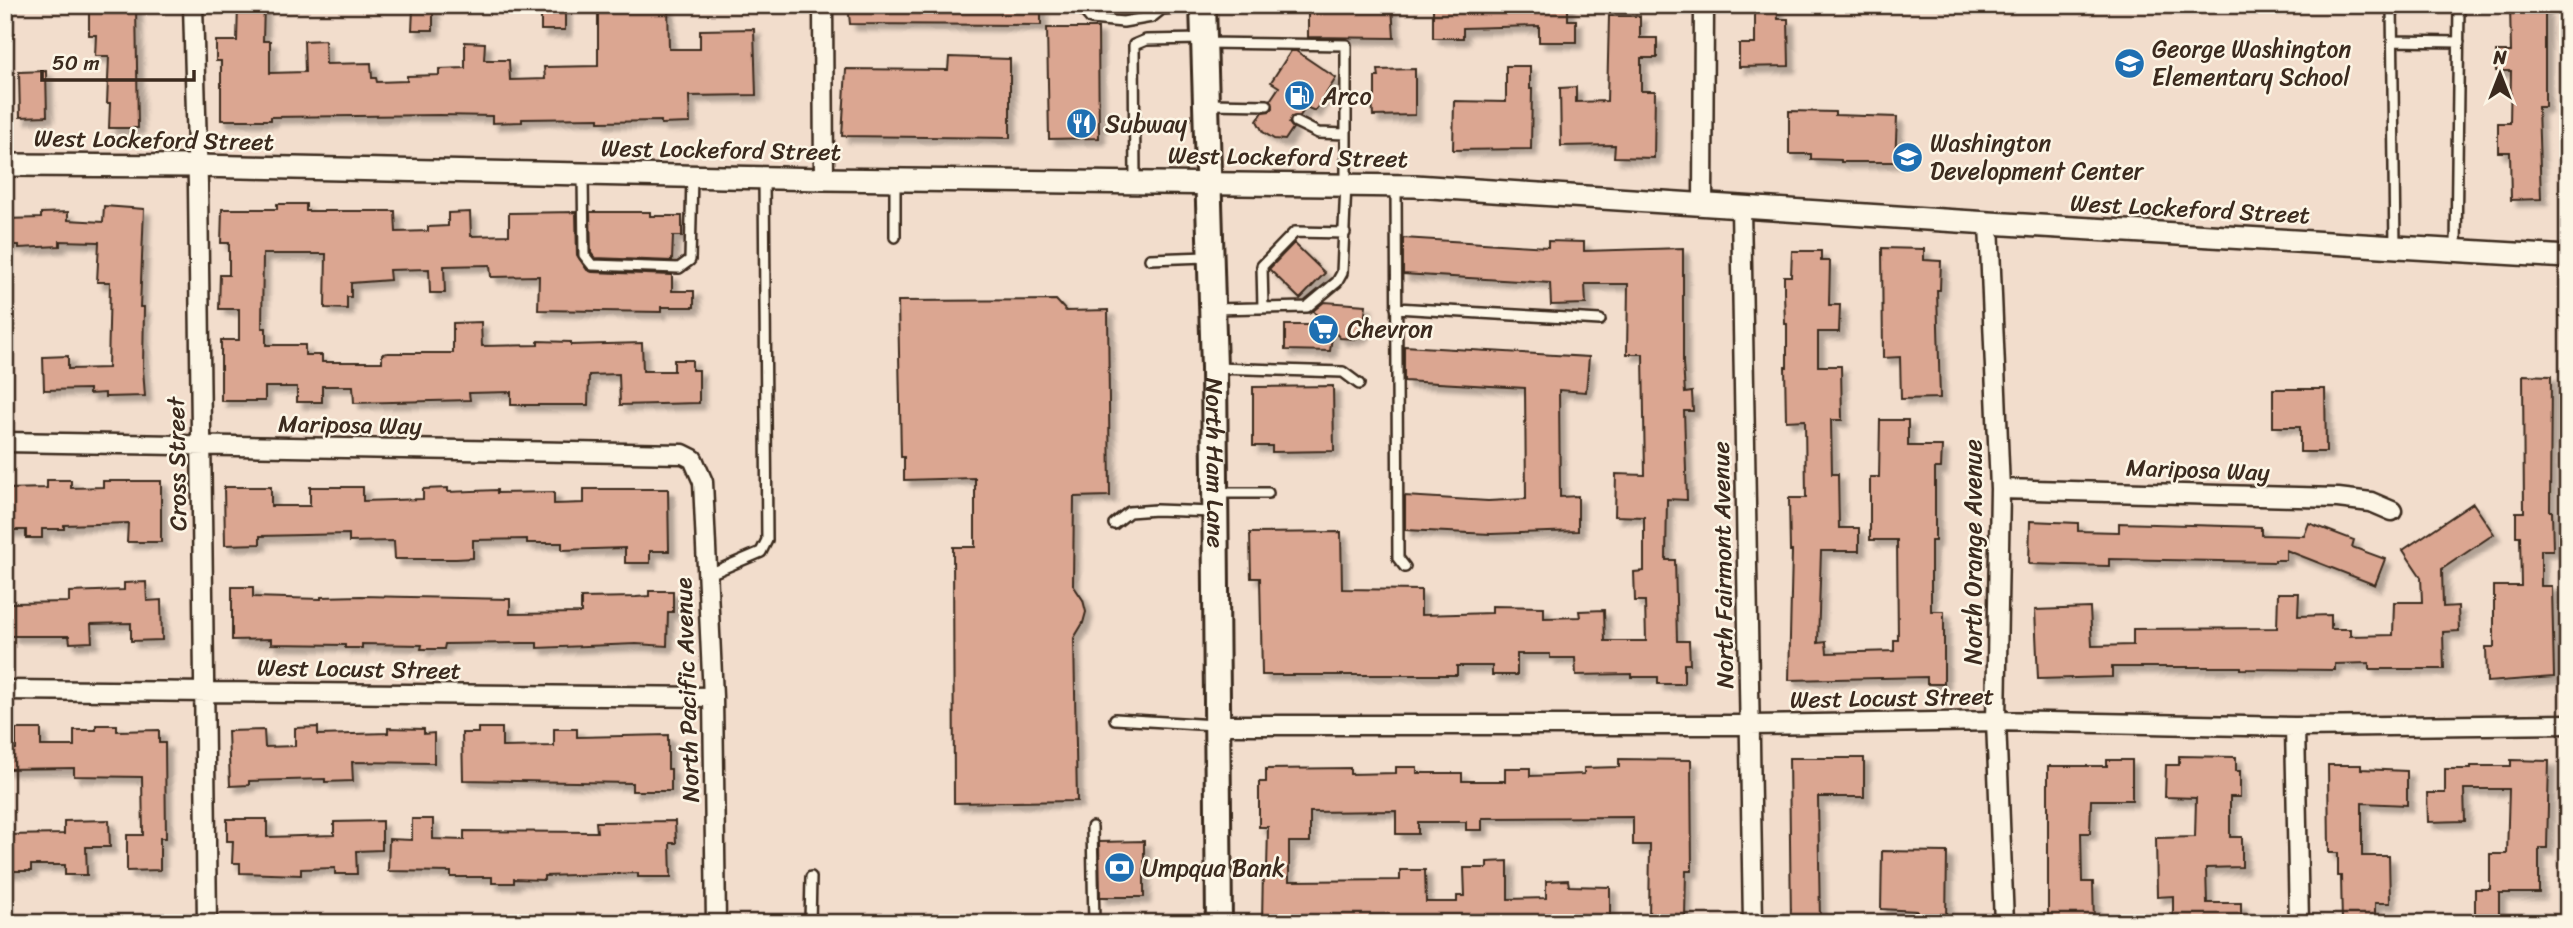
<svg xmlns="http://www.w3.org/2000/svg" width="2573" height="928" viewBox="0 0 2573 928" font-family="Sriracha,sans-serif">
	<defs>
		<filter id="shadow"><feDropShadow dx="6" dy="6" stdDeviation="2" flood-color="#0004"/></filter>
	</defs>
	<rect width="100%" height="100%" fill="#f2ddcc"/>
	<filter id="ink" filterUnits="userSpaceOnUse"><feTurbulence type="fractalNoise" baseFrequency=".0143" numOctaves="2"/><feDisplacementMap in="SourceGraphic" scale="14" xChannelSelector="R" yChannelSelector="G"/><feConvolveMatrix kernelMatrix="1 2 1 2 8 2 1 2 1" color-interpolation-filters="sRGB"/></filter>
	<g filter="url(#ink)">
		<path fill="#dba691" stroke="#3b2a1e" stroke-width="2" filter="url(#shadow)" d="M89,5H136L138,128H109L110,103H107L109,56H95L96,35H89Z
			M238,5H264L263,41H270V73L305,72L304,41L325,40L326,64L371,63L372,78H376L377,82L407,81V76L439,75V69L465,68V42L485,43L484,60H509L510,80L545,79L544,67L598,66V5H668L669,49H700V30L754,29L756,95L689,96L690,123L661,124V121L599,122V118L522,119V122L492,123V116L440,115L271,117V120H221V61H216V41H237Z
			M541,5H565V30H541Z
			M848,5H1041V25L850,24Z
			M1308,5H1392L1394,38L1308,37Z
			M1433,5H1568V20H1576V42H1539V26L1463,28V38H1433Z
			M1755,5H1777L1778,19H1788L1789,66L1739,67V44H1755Z
			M2510,5H2545V107H2538L2541,199L2511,200L2510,152H2498V123H2510L2511,71H2496V52H2511Z
			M413,9H433V30H412Z
			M1609,16H1640V38H1657V58H1641V91H1655L1654,158L1614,157L1615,145L1561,146L1560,88L1576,87V102L1607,101Z
			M1047,28H1098L1099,138L1049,139Z
			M1291,51H1296L1336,78L1315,111L1306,107L1300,116L1292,117L1289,123L1293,128L1285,140L1274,139L1263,132L1257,121L1263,112L1270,111L1273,108L1271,99L1279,87L1271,82Z
			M949,57L1010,59V138L842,136L846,69L948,70Z
			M1506,66H1530V89H1532L1531,149L1453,150L1454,101L1506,102Z
			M1415,69V115L1373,116L1372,97L1375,96V77H1379L1378,70Z
			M46,71L47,116L20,117L19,72Z
			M1789,111L1835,112V115L1897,117L1895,162H1841V160L1811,159V154H1789Z
			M277,204H306V211H395L396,232L428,231V227L448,226V213L470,212L471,236L509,235V213L576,212L577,255L587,270L592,272L672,275V291H694V307H661V312L538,310L539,276L491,277L490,265L444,266L445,293H430L429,269L389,270L390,280L351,283V297H347V309L325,308L326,254H263L262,328H266V345H305V355H322V362H382V354L388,353H453V323L481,322L482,346L538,345V341L571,342V345L642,343L643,371H674V360H692V370H699V403L620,405L619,374L589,375L588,405H511V392L469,393L470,400L354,403L353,386H322V402H297V387H265V401H221V340H239V309H219L220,275H229V243H221L222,209H277Z
			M104,206L144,209L140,307H144L143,368L145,396L105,397V393L89,394V389L44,390L43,357L68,356V369L108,368L110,282H97L99,242L60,241V246L19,248V245H5V219L41,218V213L68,212V220L103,222Z
			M590,212H650V216H682V236H673L672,261L595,258L591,253Z
			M1403,238L1548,247V241L1584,242V251L1683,248V363L1685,393L1692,392L1693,411H1684L1687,500L1667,499L1666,560H1675L1677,641H1689L1690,664H1684V684H1658V677H1632V674L1576,675L1575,658H1550V654H1517V675H1492V666H1457V675H1262L1260,578H1251L1250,533L1341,532L1342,589L1421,590V615L1492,613V606L1544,607V618L1580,617L1579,611L1604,610L1605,641H1646L1645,601H1635L1634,572L1644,571V517L1615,516L1616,474L1645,475L1643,354H1627L1628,284H1585L1586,304L1551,305L1550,283L1403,274Z
			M1294,243L1325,273L1300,299L1269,269Z
			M1882,248L1924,249V260L1941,261L1940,290H1937L1940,398L1901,399L1900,357L1883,358Z
			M1792,251H1821V261H1830L1829,305H1840L1839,332H1818V366H1841L1842,420H1831L1832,474H1838L1839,528H1859V551H1821L1818,643L1826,642L1827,653L1894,651V640H1898L1897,540H1870V477H1879L1880,420H1908V446H1942L1941,468H1935V541H1931V611H1944V684H1927V677L1789,680L1792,551H1790L1789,498H1806L1805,420L1786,421L1785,367H1787V324H1785L1784,292V276H1791Z
			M1056,300L1066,311L1108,310L1110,496L1074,497L1073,585L1083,600L1086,612L1083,623L1074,638L1077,801L954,803L953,547H975V478L904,480V457H901L898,301Z
			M1324,302L1366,305L1363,333L1355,339L1340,338L1333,330L1330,351L1285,350V325H1327L1313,311Z
			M1404,346L1589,357L1586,392L1559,390L1560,497L1578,496V531L1491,534L1405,530V496L1488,501L1526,499L1525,388L1404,381Z
			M2523,375L2551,376L2550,511H2552L2553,550H2541V586H2552L2554,677L2487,682L2486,647H2494V586H2521L2520,536H2516V512H2524Z
			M1333,386L1334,451L1272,452V446H1253V387Z
			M2273,389H2325L2326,452H2300V427H2273Z
			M47,480H71V488L103,487V481H161V542H127L128,523L64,525V529H42V538H26V530H5V489L47,488Z
			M224,487H271V506H310V487H363V501L423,499V489L448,488V492L497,490V493L554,492V504L584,503V489H668L669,551H650V563H625V548L562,550V543H527V539L473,540V558L456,559H395L394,541L349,542V534L260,536V544L225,545Z
			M2473,503L2494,534L2442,569L2443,607L2458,606L2459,631L2443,632L2444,669H2369V663L2335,664V670L2241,669V667H2112V677L2038,679L2035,610L2090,608L2092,646L2133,645V629L2277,628L2278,593H2299L2298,616L2331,615V629H2350V636L2393,635L2394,602H2422L2421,577L2403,550Z
			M2030,521L2078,523V531L2119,532V523L2261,527V535L2304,536L2309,523L2354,540L2352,547L2385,559L2375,585L2286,550V560H2275V562L2109,559V566L2029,564Z
			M146,582L147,601L161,600L162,640L131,641V623L91,624L92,642L70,643L69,636H11V603L69,602V592L124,590V583Z
			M232,587H253V597L321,599V597L361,596L510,599V614L581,613V598L636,597L649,596V591H673V612H668L667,646L636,644L537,648V643H524L445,644L444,649H421L422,645L362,644V648H345V645L271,644V639L232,640Z
			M96,725H117V731L159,730V743H165L166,838H160V870L127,871V835H143L142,777L74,776V768L5,769V749H16V729H41V746H74V730H96Z
			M318,727V735L388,733V728L424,729V734L434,733V763L352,762L353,781L325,782V779L249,781V785L230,786L228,731L264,730L265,747L295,746V728Z
			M478,728H502V747L554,746V729H577V737L668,735V769H671V791H632V783L463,780L462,733H478Z
			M2179,756L2236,757V771H2240V797H2230V837H2242V867L2206,868L2207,903H2241V923H2173V896L2157,897L2156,838L2195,837L2196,798L2165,797L2166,765H2179Z
			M1789,758H1864V797H1818L1820,923H1791Z
			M1619,759L1691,760L1692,871H1686L1685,918H1649L1650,845H1633V817L1482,818V830H1466V822H1418V834H1396V811L1310,812V842H1289V881L1400,880V870H1425L1426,902H1457V896H1465L1464,868H1487V862L1508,861V899L1546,898V881L1568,880L1569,886L1610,887V923H1581V920L1543,918V923H1262L1263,869H1267L1268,827H1259V782H1266V769L1350,768V774L1396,773V767H1417V773H1462V781H1505V768H1530V776L1584,774V768L1619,767Z
			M2107,760H2132V800H2091L2090,833H2081L2082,882H2093L2094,923H2048V766H2107Z
			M2511,760L2549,761L2547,848H2539V893H2499V923H2475V889H2490V854H2507L2509,789H2464L2465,821L2428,822L2427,793H2445V769H2471V766H2511Z
			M2328,765H2361V769L2407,771V805L2362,803V856H2389L2390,903H2375V923H2342L2341,876H2338V853H2329Z
			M227,819H267V837L334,835V822L382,821V850L356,851L357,874H335V868L301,869V875L240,873V863H232L233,841H227Z
			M412,819H433V839L464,840V831L597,832L596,822L675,821L676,843H670L671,877H638V873L544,876V880L514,879V883H492V877H451V872L388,871L389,839L412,840Z
			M109,820L110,847H86L87,875H65V865H31V871H5V835L64,834V821Z
			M1144,841V897H1100L1099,842Z
			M1882,851L1947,852L1946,923H1917V911L1881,909Z"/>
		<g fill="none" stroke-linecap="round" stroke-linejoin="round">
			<defs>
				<path id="service" d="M1079,5L1091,19L1123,22L1152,17L1162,9L1200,6
					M2392,5L2395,247
					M2392,41L2459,42
					M1205,43L1346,45V184L1342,273L1337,282L1307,307L1214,309
					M1208,104L1267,105
					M1296,122L1318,133L1346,134
					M583,176L584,255L592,265L679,268L690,260L692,176
					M895,181V237
					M1135,181L1134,45L1146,40L1203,39
					M1396,187L1398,558L1405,567
					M2456,250L2459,5
					M1150,259L1207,257
					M1263,308L1262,266L1295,232L1345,233
					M1396,308L1600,320
					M1215,368L1343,372L1359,384
					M1217,493H1268
					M1114,524L1129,512L1156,510L1213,512
					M707,575L761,552L767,540L764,179
					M1115,719L1215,725
					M1092,827L1094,923
					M810,923L811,877"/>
				<path id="minor" d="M193,5L198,185L207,923
					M823,5L824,179
					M1703,203L1704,5
					M1741,207L1753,923
					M1989,223L2000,489L1996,721L2004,923
					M5,442L683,454L693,459L703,482L713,697L716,923
					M2000,489L2338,498L2371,502L2392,511
					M5,690L713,697
					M1217,725H1750L1996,721L2295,727L2568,724
					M2295,727L2299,923"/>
				<path id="tertiary" d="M5,165L197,166L824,179L1415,186L1989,223L2568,257"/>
				<g id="secondary">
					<path id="s1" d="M1203,5L1214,368L1219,923"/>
				</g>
			</defs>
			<use href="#service" stroke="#3b2a1e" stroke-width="14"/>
			<use href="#minor" stroke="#3b2a1e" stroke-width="23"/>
			<use href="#tertiary" stroke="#3b2a1e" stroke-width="26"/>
			<use href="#secondary" stroke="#3b2a1e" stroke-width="30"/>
			<use href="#service" stroke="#fcf5e5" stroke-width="9"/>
			<use href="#minor" stroke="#fcf5e5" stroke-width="18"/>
			<use href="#tertiary" stroke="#fcf5e5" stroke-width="21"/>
			<use href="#secondary" stroke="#fcf5e5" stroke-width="24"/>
		</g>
	</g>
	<defs>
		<symbol id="school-disc" viewBox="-11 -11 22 22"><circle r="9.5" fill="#1f6fb2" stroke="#fcf5e5"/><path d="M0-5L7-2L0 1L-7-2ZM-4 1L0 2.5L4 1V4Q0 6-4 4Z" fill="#fff"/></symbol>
		<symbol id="fuel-disc" viewBox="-11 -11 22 22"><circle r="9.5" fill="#1f6fb2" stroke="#fcf5e5"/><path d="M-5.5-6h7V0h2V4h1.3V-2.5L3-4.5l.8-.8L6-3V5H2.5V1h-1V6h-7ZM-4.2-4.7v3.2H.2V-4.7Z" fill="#fff"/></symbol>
		<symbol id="restaurant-disc" viewBox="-11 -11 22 22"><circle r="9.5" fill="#1f6fb2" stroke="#fcf5e5"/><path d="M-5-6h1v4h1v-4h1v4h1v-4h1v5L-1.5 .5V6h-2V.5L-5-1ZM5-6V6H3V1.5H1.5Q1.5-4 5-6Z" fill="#fff"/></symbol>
		<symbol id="supermarket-disc" viewBox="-11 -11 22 22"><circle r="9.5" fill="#1f6fb2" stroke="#fcf5e5"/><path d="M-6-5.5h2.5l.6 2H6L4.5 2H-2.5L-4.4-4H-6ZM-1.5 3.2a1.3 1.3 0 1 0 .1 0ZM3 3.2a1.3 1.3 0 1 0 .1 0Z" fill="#fff"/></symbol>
		<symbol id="bank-disc" viewBox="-11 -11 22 22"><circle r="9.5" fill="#1f6fb2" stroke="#fcf5e5"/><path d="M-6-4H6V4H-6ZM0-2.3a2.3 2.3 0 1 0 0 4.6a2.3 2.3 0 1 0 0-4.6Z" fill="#fff"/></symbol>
	</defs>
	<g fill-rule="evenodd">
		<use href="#school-disc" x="2112" y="46" width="35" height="35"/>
		<use href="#fuel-disc" x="1282" y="78" width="35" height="35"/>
		<use href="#restaurant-disc" x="1064" y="106" width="35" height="35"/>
		<use href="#school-disc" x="1890" y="140" width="35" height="35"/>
		<use href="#supermarket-disc" x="1306" y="312" width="35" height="35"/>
		<use href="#bank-disc" x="1102" y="850" width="35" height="35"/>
	</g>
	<g text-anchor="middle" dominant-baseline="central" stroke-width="5" stroke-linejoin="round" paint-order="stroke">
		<g font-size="24" fill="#3b2a1e" stroke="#fcf5e5" text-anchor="start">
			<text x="2152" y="49">George Washington<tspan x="2152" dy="28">Elementary School</tspan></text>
			<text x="1322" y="96">Arco</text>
			<text x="1105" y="124">Subway</text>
			<text x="1930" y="143">Washington<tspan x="1930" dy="28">Development Center</tspan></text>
			<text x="1347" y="329">Chevron</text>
			<text x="1142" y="868">Umpqua Bank</text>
		</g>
		<g font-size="24" fill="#3b2a1e" stroke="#fcf5e5">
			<text transform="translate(154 140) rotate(1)">West Lockeford Street</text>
			<text transform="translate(721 150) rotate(1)">West Lockeford Street</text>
			<text transform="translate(1288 157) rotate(1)">West Lockeford Street</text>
			<text transform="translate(2190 209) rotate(3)">West Lockeford Street</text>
			<text transform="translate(350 425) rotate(1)">Mariposa Way</text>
			<text transform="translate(177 464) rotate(-91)">Cross Street</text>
			<text stroke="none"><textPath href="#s1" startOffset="458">North Ham Lane</textPath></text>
			<text transform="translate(2198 470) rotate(2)">Mariposa Way</text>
			<text transform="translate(1973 552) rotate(-90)">North Orange Avenue</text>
			<text transform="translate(1723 565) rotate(-91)">North Fairmont Avenue</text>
			<text transform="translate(359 669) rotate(1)">West Locust Street</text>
			<text transform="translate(687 690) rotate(-92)">North Pacific Avenue</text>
			<text transform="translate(1892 698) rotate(-1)">West Locust Street</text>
		</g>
	</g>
	<rect width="2573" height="928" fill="none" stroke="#fcf5e5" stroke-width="28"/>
	<rect x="14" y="14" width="2545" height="900" fill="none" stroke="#3b2a1e" stroke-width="2.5" filter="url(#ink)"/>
	<g transform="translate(2500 74)" stroke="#fcf5e5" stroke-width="5" paint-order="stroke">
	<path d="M0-5L12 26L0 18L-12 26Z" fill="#3b2a1e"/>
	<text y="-10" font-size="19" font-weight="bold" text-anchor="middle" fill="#3b2a1e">N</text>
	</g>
	<path d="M42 70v10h152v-10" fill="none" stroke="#3b2a1e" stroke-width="3.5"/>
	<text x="52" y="70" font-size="21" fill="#3b2a1e" stroke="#fcf5e5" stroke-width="5" paint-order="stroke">50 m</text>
</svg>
